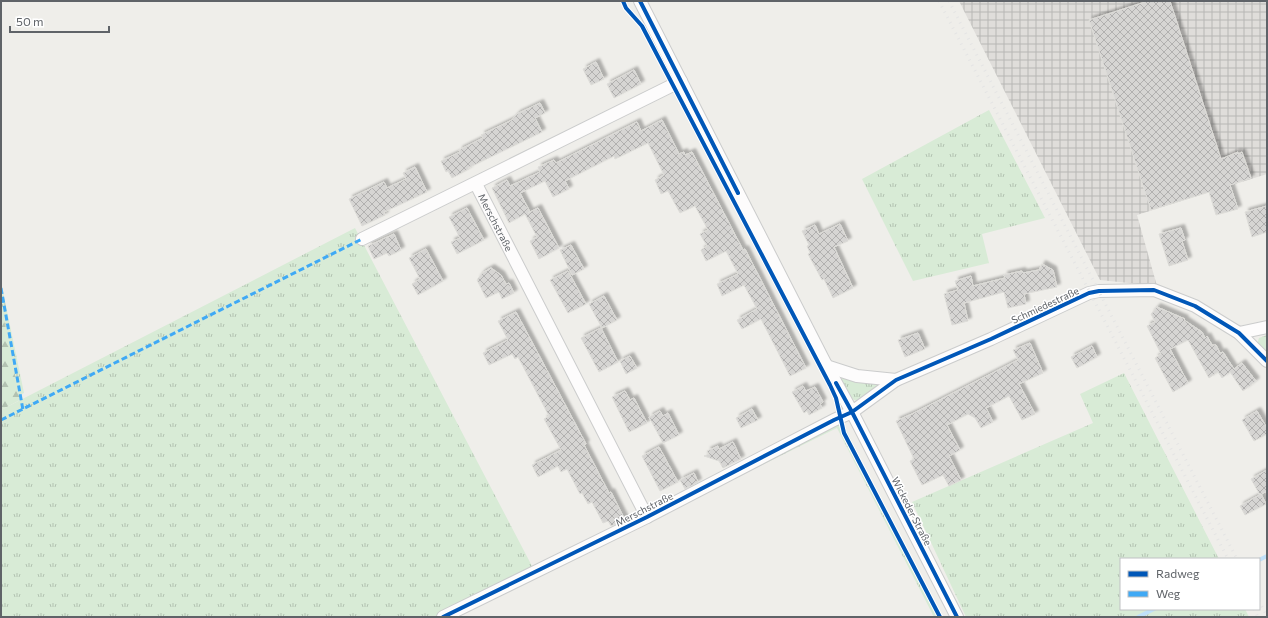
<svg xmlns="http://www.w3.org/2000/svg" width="1268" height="618" viewBox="0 0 1268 618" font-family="Commissioner,sans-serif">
	<defs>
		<pattern id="industrial-grid" width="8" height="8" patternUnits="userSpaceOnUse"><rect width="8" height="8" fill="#dfddda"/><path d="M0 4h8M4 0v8" fill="none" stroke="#b8b7b5"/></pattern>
		<pattern id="grass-tufts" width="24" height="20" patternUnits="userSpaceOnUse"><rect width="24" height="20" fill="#d8ebd6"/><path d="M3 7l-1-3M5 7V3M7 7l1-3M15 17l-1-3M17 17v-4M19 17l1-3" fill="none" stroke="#b2c2b1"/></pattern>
		<pattern id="forest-firs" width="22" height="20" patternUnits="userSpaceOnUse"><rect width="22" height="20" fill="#d8ebd6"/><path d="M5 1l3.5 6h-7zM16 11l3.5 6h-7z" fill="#b2c2b1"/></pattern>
		<pattern id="building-cross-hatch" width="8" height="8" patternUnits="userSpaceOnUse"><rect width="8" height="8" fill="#d6d5d3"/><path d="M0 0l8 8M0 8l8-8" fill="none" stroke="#b1b0af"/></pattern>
		<filter id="shadow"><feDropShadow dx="3.5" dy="-3.5" stdDeviation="1" flood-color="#0004"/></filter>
	</defs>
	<rect width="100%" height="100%" fill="#efeeea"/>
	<path fill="url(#industrial-grid)" d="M959,1H1267V174L1137,215L1157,286L1100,280Z"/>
	<path fill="url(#grass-tufts)" d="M989,110L1045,218L982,234L989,263L913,281L862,179Z
		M355,228L533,568L838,413L938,617H934L837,428L455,617H1V410Z
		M1,282L24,393L1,404Z
		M1267,335V354L1257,344L1259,338Z
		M1124,373L1219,559H1121V609H1245L1249,617H966L912,502L1093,423L1080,394Z
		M839,375L879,383L880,385L857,401L852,399Z"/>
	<path fill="url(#forest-firs)" d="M1,306L20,400L1,410Z"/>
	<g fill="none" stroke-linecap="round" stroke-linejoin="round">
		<path stroke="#bfe0f9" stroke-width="4" d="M1259,560L1267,556
			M1138,617L1154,609"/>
	</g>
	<path fill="url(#building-cross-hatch)" stroke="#deddd9" filter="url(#shadow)" d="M1148,1H1170L1221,159L1238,152V154L1242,152L1251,178L1230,185L1238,209L1216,215L1209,192L1151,210L1089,20Z
		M596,62L604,79L591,85L583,69Z
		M634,70L641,84L614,98L607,84Z
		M540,103L545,113L535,118L542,132L468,168L469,169L452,178L448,171L446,172L441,161L460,152L459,150L483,138L481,135L512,120L517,114Z
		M662,120L679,154L684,152L685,155L692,152L743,250L745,249L806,368L790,376L761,319L742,329L737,320L757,309L744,285L722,296L717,284L738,274L726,251L706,261L701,250L707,246L700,234L708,230L695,206L680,213L668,191L661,194L655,180L664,175L648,143L615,159L614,156L565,181L569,189L553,197L545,181L520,193L530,212L528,213L538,208L559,248L539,259L530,241L537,237L525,214L509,223L492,188L507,180L510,186L540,172L538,167L554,160L556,163L637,122L641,131Z
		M415,167L427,192L384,212L385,215L362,226L349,199L384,182L387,188L406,179L403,173Z
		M1267,206V232L1252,237L1245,212Z
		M467,208L484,240L457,254L451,242L460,238L449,217Z
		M840,224L848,241L834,247L853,288L833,298L824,279L822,280L808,254L810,253L807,246L809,245L802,231L815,225L819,234Z
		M1181,228L1185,240L1182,241L1188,260L1169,266L1159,234Z
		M394,234L401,250L389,256L387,253L374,259L368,246Z
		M571,245L584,269L572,275L560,250Z
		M426,249L443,281L418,295L412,284L420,279L409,258Z
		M1042,264L1053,270L1057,287L1024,294L1026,304L1008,308L1004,292L964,303L968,321L952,325L944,294L958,290L955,281L971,276L973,286L1005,278L1004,275L1022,271L1023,273L1039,270Z
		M491,268L501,275L506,284L509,283L514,293L502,299L499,292L486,298L477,280L482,273Z
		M568,271L586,304L568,313L550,280Z
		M604,296L617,320L602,328L589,304Z
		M1157,307L1185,319L1184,320L1202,332L1205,338L1207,336L1212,345H1216L1220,353L1223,352L1234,369L1242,363L1256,381L1243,391L1230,372L1222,378L1218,372L1209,378L1188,340L1170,349L1188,383L1173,392L1155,358L1161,354L1147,326L1155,322L1151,314Z
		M516,312L586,444L584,445L609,493L611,492L625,520L611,526L608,521L603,523L592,502L588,504L582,493L580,494L567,469L561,472L558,466L538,477L532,465L561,450L544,419L549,416L518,357L515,359L512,354L489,365L483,353L508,340L498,321Z
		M601,328L618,362L599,372L581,338Z
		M918,333L925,349L905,357L898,340Z
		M1030,343L1043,373L1019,384L1035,414L1022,420L1009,396L986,408L993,422L981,428L975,418L968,414L947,425L960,450L949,456L961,480L949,486L943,475L922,485L910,461L914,459L896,421L914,413L1018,360L1013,350Z
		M1092,346L1097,357L1077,368L1071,357Z
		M630,356L637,368L626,374L620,361Z
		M803,386L806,391L815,387L823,402L820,404L822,408L809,415L807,411L804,413L792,392Z
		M625,391L630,400L634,398L647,423L629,432L612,397Z
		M752,409L758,420L741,428L736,418Z
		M660,411L663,416L668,413L679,435L663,443L649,417Z
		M1257,411L1267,428V434L1254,441L1242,420Z
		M733,442L741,459L723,468L719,461L704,456L709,454L707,451L718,446L719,449Z
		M659,447L678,482L660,491L642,456Z
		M1267,470V491L1260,495L1251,479Z
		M694,473L698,482L685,489L680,480Z
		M1261,494L1266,504L1245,515L1240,506Z"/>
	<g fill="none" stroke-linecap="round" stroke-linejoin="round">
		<defs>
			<g id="street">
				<path d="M640,1L825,363L852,412L957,617"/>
				<path id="s1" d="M476,184L647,517"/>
				<path d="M362,239L681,81"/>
				<path d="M1239,333L1267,327"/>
				<path d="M826,366L857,376L896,380"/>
				<path d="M443,617L647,517L834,420L852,412L896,380L991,339L1089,293L1099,291L1154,290L1195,306L1239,333L1267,361"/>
			</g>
		</defs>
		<use href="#street" stroke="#cbcccc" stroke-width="14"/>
		<use href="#street" stroke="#fdfcfc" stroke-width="12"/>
		<path stroke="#e4e4e4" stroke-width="3" stroke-dasharray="1 5" stroke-linecap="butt" d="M939,1L1228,559
			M949,1L1237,559
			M1259,601L1267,616
			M1254,609L1258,617"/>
		<path stroke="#3fa9f5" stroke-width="3" stroke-dasharray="6 3" stroke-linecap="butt" d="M1,288L23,410
			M1,420L362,239"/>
		<defs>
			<path id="cycleway" d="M623,1L626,8L642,26L830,385L836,398L844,433L940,617
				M640,1L738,193
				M836,383L852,412L957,617
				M443,617L647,517L834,420L852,412L896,380L991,339L1089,293L1099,291L1154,290L1195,306L1239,333L1267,361"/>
		</defs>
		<use href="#cycleway" stroke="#fff" stroke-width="6"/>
		<use href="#cycleway" stroke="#0057b8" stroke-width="4"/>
	</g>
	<g text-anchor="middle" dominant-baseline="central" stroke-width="3" stroke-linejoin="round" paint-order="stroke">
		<g font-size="10" fill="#5f6368" stroke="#fff">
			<text stroke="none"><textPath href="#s1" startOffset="43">Merschstraße</textPath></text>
			<text transform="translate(1045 305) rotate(-25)">Schmiedestraße</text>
			<text transform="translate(644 509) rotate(-27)">Merschstraße</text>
			<text transform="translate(912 511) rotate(63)">Wickeder Straße</text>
		</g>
	</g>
	<rect width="1268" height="618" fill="none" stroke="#5f6368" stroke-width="4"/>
	<rect x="1120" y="558" width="140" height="52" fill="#ffffff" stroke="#bfc1c3"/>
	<rect x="1128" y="571" width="20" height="6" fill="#0057b8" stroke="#bfc1c3"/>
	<text x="1156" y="578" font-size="12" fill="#5f6368">Radweg</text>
	<rect x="1128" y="591" width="20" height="6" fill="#3fa9f5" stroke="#bfc1c3"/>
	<text x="1156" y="598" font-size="12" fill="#5f6368">Weg</text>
	<path d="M10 26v6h99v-6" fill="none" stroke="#5f6368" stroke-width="2"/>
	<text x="16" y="26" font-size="12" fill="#5f6368" stroke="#ffffff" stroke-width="3" paint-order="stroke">50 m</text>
</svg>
